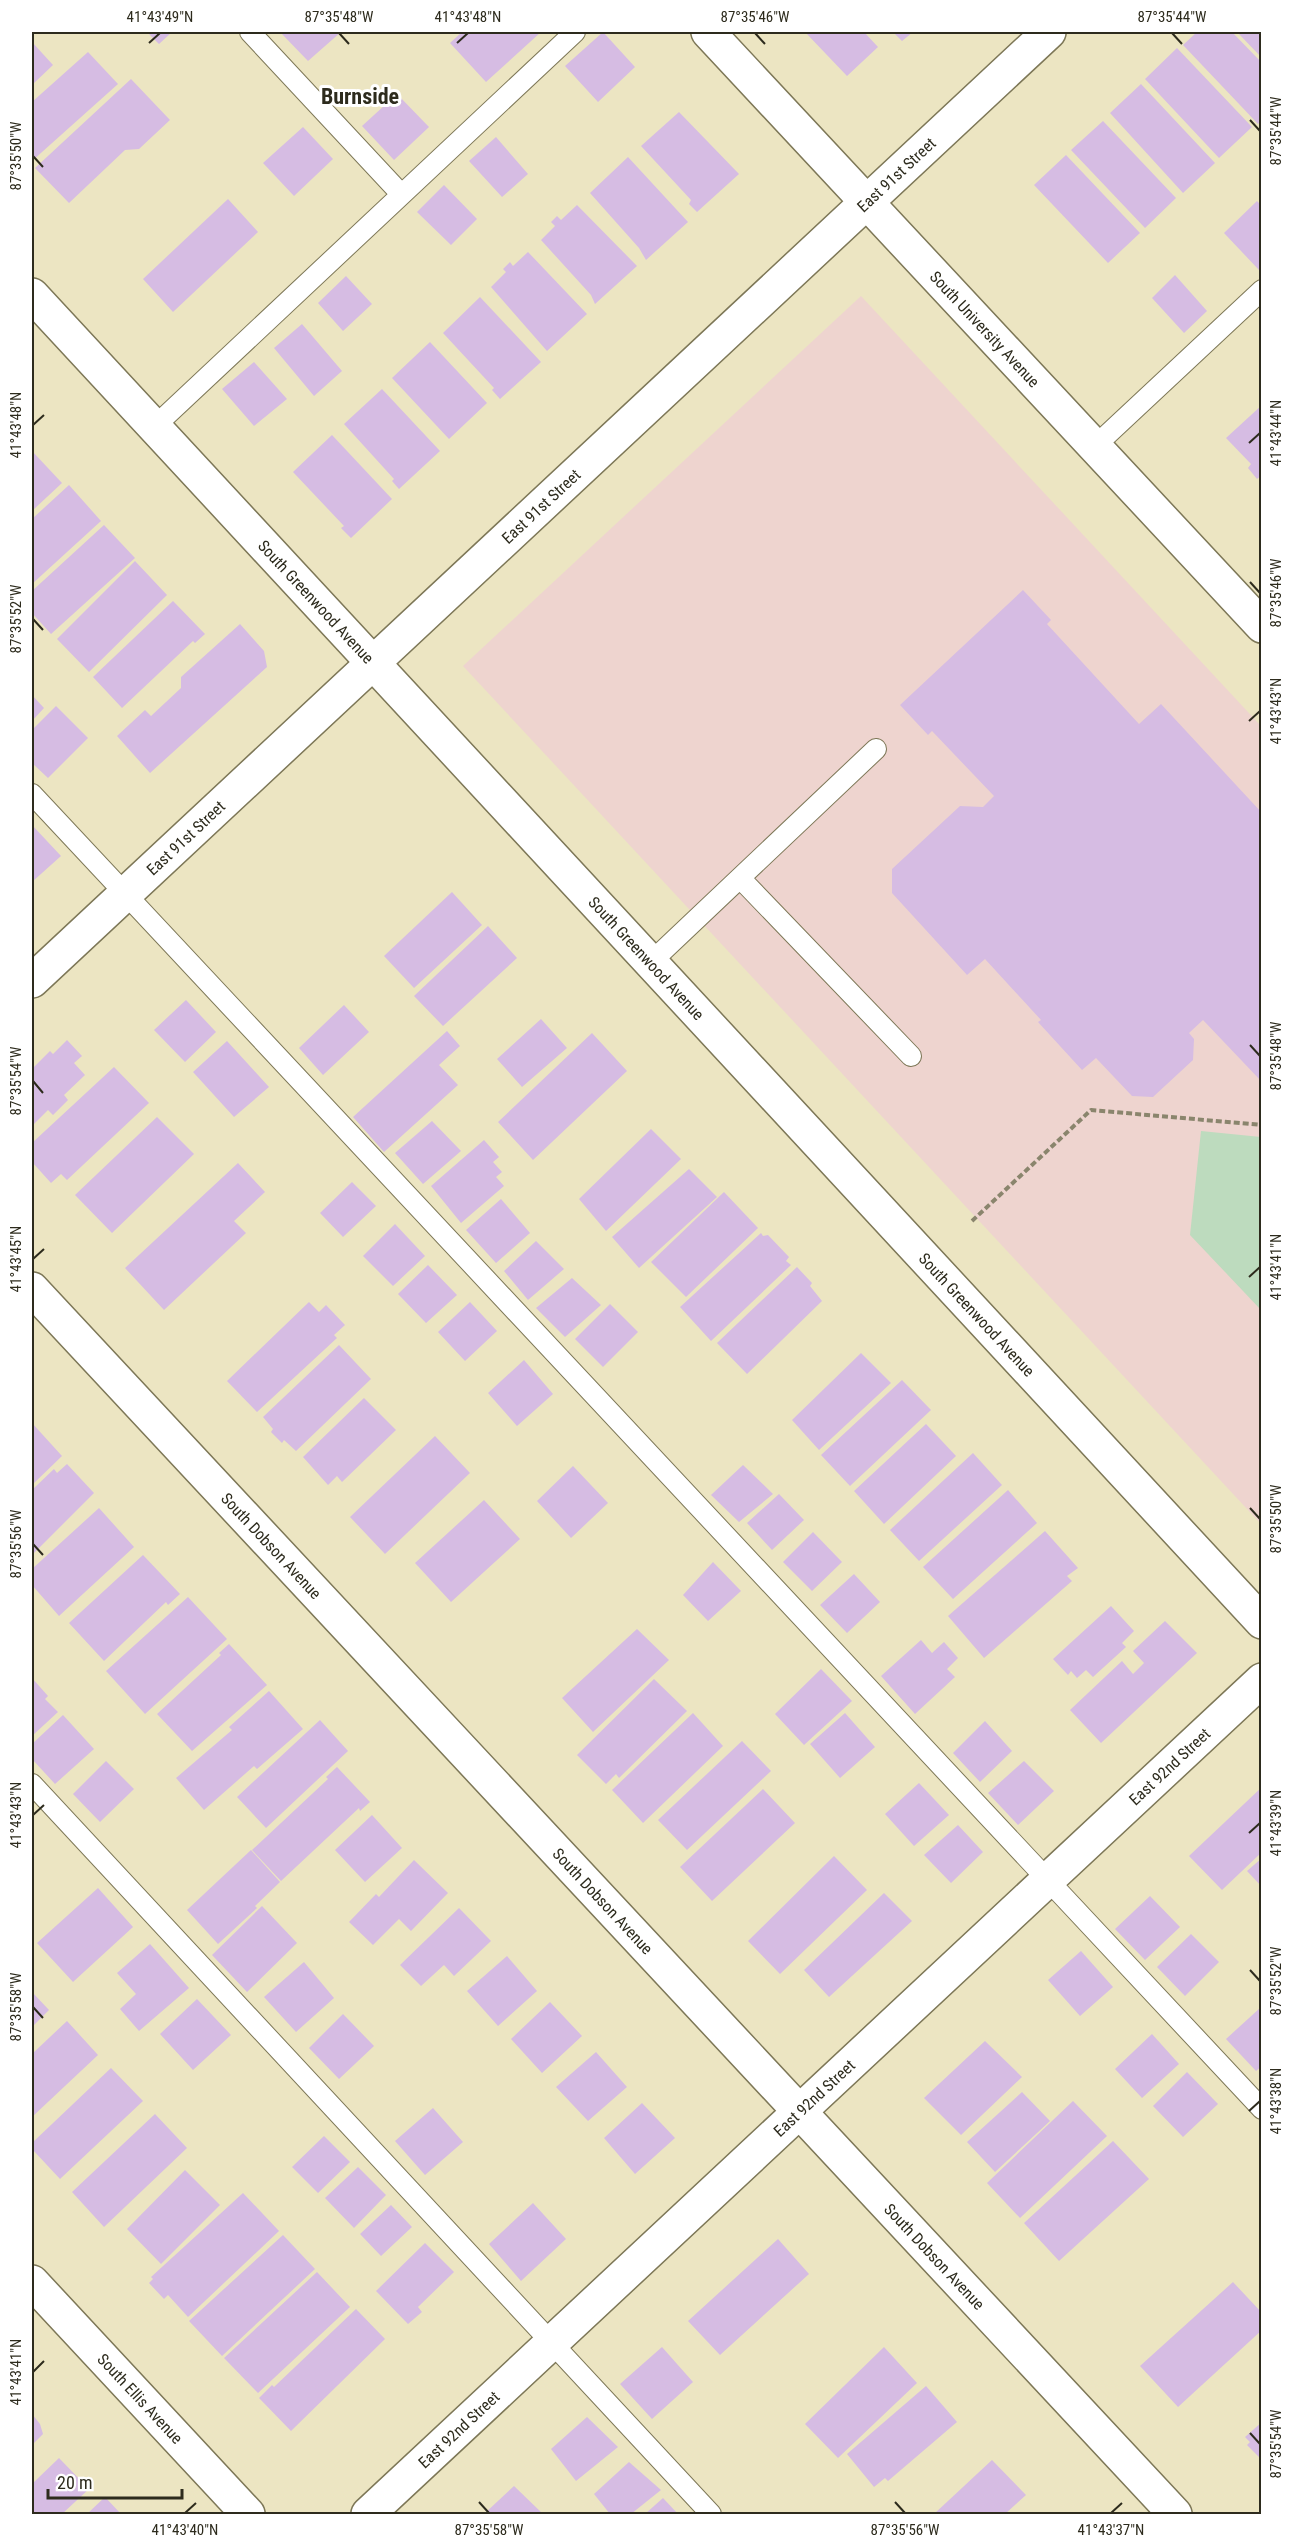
<svg xmlns="http://www.w3.org/2000/svg" width="1293" height="2546" viewBox="0 0 1293 2546" font-family="'Roboto Condensed',sans-serif">
	<rect width="100%" height="100%" fill="#ece5c2"/>
	<path fill="#eed4cf" d="M861,296L1261,726V1524L463,666Z"/>
	<path fill="#bddbbe" d="M1201,1131L1261,1137V1310L1190,1235Z"/>
	<path fill="#d6bce3" d="M147,32H172L159,44Z
		M280,32H341L308,61Z
		M462,32H541L486,82L450,43Z
		M603,32L635,67L598,102L565,66Z
		M805,32H864L878,47L847,76Z
		M893,32H913L902,41Z
		M1197,32H1232L1262,63V120L1258,124L1183,45Z
		M1237,32H1262V58Z
		M32,42L53,65L32,85Z
		M1177,48L1252,127L1219,158L1145,79Z
		M88,52L118,84L32,161V102Z
		M131,79L170,120L139,149L125,150L69,203L35,168Z
		M1141,84L1215,163L1183,193L1110,113Z
		M397,94L429,127L394,160L362,126Z
		M679,112L739,174L697,212L689,204L691,200L641,146Z
		M1103,121L1176,198L1145,228L1071,150Z
		M303,127L333,159L294,196L263,163Z
		M496,137L528,174L502,197L469,161Z
		M1066,155L1140,233L1108,263L1034,185Z
		M628,157L688,222L646,260L639,248L590,193Z
		M444,185L477,219L451,245L417,212Z
		M228,199L258,232L173,312L143,279Z
		M1257,201L1262,206V268L1259,270L1224,233Z
		M577,205L637,266L595,304L591,295L541,240L555,226L551,222L557,216L561,220Z
		M528,252L587,314L547,351L491,287L506,272L503,269L510,262L513,266Z
		M1175,275L1207,311L1184,333L1152,298Z
		M346,276L372,304L343,331L318,303Z
		M480,297L541,362L500,399L492,390L494,388L443,333Z
		M302,324L342,371L314,396L274,348Z
		M430,342L487,403L449,439L392,378Z
		M254,362L287,399L254,426L222,389Z
		M382,389L440,451L399,489L392,481L394,479L344,424Z
		M1262,405V475L1257,479L1248,468L1251,464L1226,438Z
		M332,435L392,499L351,538L341,528L344,526L293,472Z
		M32,451L62,483L32,511Z
		M69,485L101,521L32,584V519Z
		M104,525L135,558L51,634L32,613V591Z
		M135,561L167,595L89,672L57,639Z
		M1023,590L1051,620L1047,624L1139,724L1161,704L1262,813V1082L1203,1020L1189,1033L1194,1039L1193,1060L1153,1097L1132,1096L1096,1058L1082,1070L1038,1022L1041,1020L985,959L967,975L892,893V869L960,806L983,807L994,796L932,731L928,735L900,705Z
		M173,601L205,634L195,643L193,641L122,708L93,677Z
		M240,624L264,651L267,667L150,773L117,736L145,710L151,716L181,688V677Z
		M32,695L44,708L32,721Z
		M56,706L88,738L48,778L32,763V730Z
		M32,825L61,856L32,882Z
		M452,892L482,925L414,988L384,956Z
		M488,926L517,958L443,1026L414,996Z
		M186,1000L216,1032L185,1062L154,1030Z
		M344,1005L369,1032L323,1075L299,1048Z
		M541,1019L567,1048L522,1087L497,1059Z
		M447,1031L460,1046L439,1065L458,1085L384,1152L353,1117Z
		M592,1033L627,1071L533,1160L498,1122Z
		M67,1040L82,1056L74,1063L85,1075L64,1095L68,1100L53,1115L48,1110L32,1126V1069L50,1051L53,1054Z
		M227,1041L269,1087L234,1117L193,1072Z
		M114,1067L149,1103L67,1180L61,1174L51,1183L32,1162V1143Z
		M157,1117L194,1154L112,1233L75,1195Z
		M432,1121L461,1151L423,1184L395,1153Z
		M651,1129L681,1159L606,1231L579,1199Z
		M484,1140L499,1157L493,1162L502,1172L496,1177L504,1186L461,1223L431,1186Z
		M238,1163L265,1192L234,1221L246,1233L164,1310L125,1268Z
		M689,1169L717,1197L639,1268L612,1237Z
		M352,1182L376,1206L343,1237L320,1213Z
		M724,1192L758,1228L686,1297L651,1262Z
		M501,1199L530,1233L496,1263L466,1230Z
		M395,1224L425,1256L393,1286L363,1256Z
		M761,1233L763,1236L768,1235L789,1257L786,1261L791,1265L711,1341L680,1307Z
		M536,1241L564,1269L528,1300L504,1271Z
		M428,1265L457,1295L426,1323L398,1294Z
		M797,1267L812,1283L810,1286L822,1301L747,1374L717,1343Z
		M572,1278L601,1305L565,1337L536,1308Z
		M309,1302L319,1312L326,1305L345,1325L334,1335L337,1338L257,1412L227,1381Z
		M470,1302L497,1331L465,1361L438,1332Z
		M610,1304L638,1332L603,1367L575,1339Z
		M339,1345L371,1379L296,1451L284,1440L282,1443L271,1432L273,1429L263,1417Z
		M861,1353L891,1383L819,1450L792,1420Z
		M524,1360L553,1394L517,1426L488,1393Z
		M902,1380L931,1410L850,1486L821,1455Z
		M364,1398L396,1430L342,1482L337,1476L328,1485L303,1457Z
		M32,1423L62,1456L32,1485Z
		M926,1424L956,1456L884,1524L854,1491Z
		M435,1436L470,1473L385,1554L350,1517Z
		M973,1453L1002,1485L919,1561L890,1530Z
		M67,1464L94,1493L32,1555V1490L54,1469L57,1473Z
		M743,1465L773,1494L739,1522L711,1495Z
		M573,1466L608,1503L571,1538L537,1501Z
		M1008,1490L1037,1523L953,1599L923,1567Z
		M779,1494L804,1520L772,1550L747,1523Z
		M484,1500L520,1539L451,1602L415,1563Z
		M99,1508L134,1547L59,1616L32,1585V1569Z
		M1045,1531L1078,1568L1067,1576L1072,1581L984,1658L948,1616Z
		M813,1532L842,1562L812,1591L783,1562Z
		M143,1555L180,1594L168,1605L166,1602L104,1661L69,1623Z
		M713,1562L741,1591L708,1621L683,1595Z
		M854,1574L880,1602L847,1633L820,1605Z
		M188,1597L227,1639L145,1714L106,1671Z
		M1111,1606L1134,1631L1122,1643L1126,1647L1093,1677L1086,1670L1077,1678L1071,1671L1068,1675L1053,1659Z
		M1165,1621L1197,1653L1101,1743L1070,1710L1122,1661L1133,1674L1144,1663L1133,1651Z
		M637,1629L669,1660L593,1732L562,1698Z
		M921,1640L932,1653L944,1642L958,1658L947,1669L955,1677L915,1714L881,1676Z
		M229,1644L267,1685L192,1751L157,1714L221,1655L219,1653Z
		M821,1669L852,1701L804,1745L775,1714Z
		M32,1678L48,1696L45,1699L58,1712L32,1736Z
		M654,1679L687,1711L619,1778L616,1774L606,1784L577,1755Z
		M269,1691L303,1729L257,1769L254,1766L204,1810L176,1778L232,1730L229,1727Z
		M693,1713L723,1746L643,1823L612,1790Z
		M845,1713L875,1747L840,1778L810,1744Z
		M63,1715L94,1749L55,1784L32,1759V1744Z
		M320,1720L348,1751L266,1828L237,1797Z
		M985,1721L1012,1751L980,1782L953,1753Z
		M742,1741L771,1771L687,1850L658,1820Z
		M106,1761L134,1789L100,1822L73,1794Z
		M1024,1761L1054,1791L1018,1825L988,1793Z
		M337,1767L370,1802L360,1811L359,1808L281,1881L252,1850L328,1779L326,1777Z
		M919,1783L949,1815L914,1846L885,1814Z
		M1262,1787V1852L1222,1890L1189,1856Z
		M763,1789L795,1823L712,1901L680,1867Z
		M372,1815L402,1848L365,1882L335,1850Z
		M958,1825L983,1852L951,1883L924,1855Z
		M251,1850L280,1882L255,1906L257,1908L218,1944L187,1910Z
		M834,1856L867,1890L780,1974L748,1941Z
		M1262,1858V1887L1247,1871Z
		M414,1860L448,1893L411,1931L399,1919L373,1945L349,1922L376,1894L379,1897Z
		M98,1888L133,1927L73,1982L37,1943Z
		M884,1893L912,1921L829,1997L804,1970Z
		M1150,1896L1180,1927L1145,1960L1115,1929Z
		M262,1906L297,1943L247,1992L212,1955Z
		M459,1908L491,1941L454,1976L444,1965L421,1986L400,1965Z
		M1191,1934L1219,1962L1185,1996L1157,1967Z
		M150,1944L189,1988L139,2031L120,2009L136,1994L117,1973Z
		M1081,1951L1113,1987L1080,2016L1048,1980Z
		M507,1956L537,1991L498,2026L467,1991Z
		M304,1962L334,1998L296,2032L264,1997Z
		M32,1992L49,2010L32,2027Z
		M197,1999L231,2035L193,2070L160,2034Z
		M550,2002L582,2036L542,2073L511,2039Z
		M1260,2008L1262,2066L1256,2071L1226,2039Z
		M343,2014L374,2046L339,2079L309,2048Z
		M67,2021L98,2055L32,2117V2054Z
		M1152,2034L1179,2064L1142,2098L1115,2069Z
		M985,2041L1022,2077L961,2135L924,2098Z
		M596,2052L627,2087L588,2121L556,2087Z
		M111,2068L143,2101L60,2179L32,2149V2143Z
		M1187,2072L1218,2104L1183,2137L1153,2106Z
		M1022,2092L1050,2121L995,2172L967,2142Z
		M1073,2101L1107,2136L1020,2218L987,2183Z
		M642,2103L675,2138L635,2174L604,2138Z
		M433,2108L463,2142L425,2175L395,2141Z
		M155,2114L187,2148L104,2227L72,2192Z
		M324,2136L350,2162L318,2193L292,2167Z
		M1113,2141L1149,2179L1059,2261L1024,2223Z
		M358,2167L386,2195L354,2228L325,2198Z
		M185,2170L220,2205L161,2264L127,2229Z
		M243,2193L279,2231L188,2317L168,2295L164,2299L149,2283L153,2279L151,2277Z
		M533,2203L566,2239L521,2281L489,2244Z
		M391,2205L412,2227L381,2256L360,2234Z
		M283,2235L315,2269L222,2356L189,2321Z
		M778,2239L809,2274L720,2355L688,2321Z
		M425,2243L454,2272L418,2307L422,2312L408,2324L376,2291Z
		M317,2272L350,2307L258,2393L224,2358Z
		M1233,2282L1262,2313V2330L1178,2407L1140,2366Z
		M356,2309L385,2339L291,2431L259,2398L272,2385L274,2387Z
		M662,2347L693,2382L652,2419L620,2384Z
		M884,2347L917,2383L838,2458L805,2424Z
		M926,2386L957,2422L888,2481L885,2478L874,2487L847,2454Z
		M32,2414L40,2424L43,2434L32,2445Z
		M587,2417L618,2447L576,2481L551,2449Z
		M1262,2422V2460L1247,2445L1250,2442L1245,2437Z
		M59,2458L89,2489L62,2514H32V2484Z
		M992,2460L1026,2495L1005,2514H934Z
		M629,2462L661,2490L631,2514H610L594,2494Z
		M514,2486L543,2514H484Z
		M105,2497L121,2514H87Z
		M663,2498L678,2514H645Z"/>
	<g fill="none" stroke-linecap="round" stroke-linejoin="round">
		<defs>
			<path id="lane" d="M250,32L401,194
				M154,427L575,32
				M1094,447L1262,290
				M32,794L1262,2109
				M740,878L911,1056
				M650,963L876,749
				M32,1784L711,2514"/>
			<g id="street">
				<path id="s1" d="M708,32L1262,626"/>
				<path id="s2" d="M32,295L1262,1622"/>
				<path id="s3" d="M32,981L1049,32"/>
				<path id="s4" d="M32,1289L1175,2514"/>
				<path id="s5" d="M32,2282L248,2514"/>
				<path id="s6" d="M368,2514L1262,1680"/>
			</g>
		</defs>
		<use href="#lane" stroke="#7d7757" stroke-width="22"/>
		<use href="#street" stroke="#7d7757" stroke-width="36"/>
		<path stroke="#8a856d" stroke-width="4" stroke-dasharray="6 3" stroke-linecap="butt" d="M972,1221L1091,1110L1262,1125"/>
		<use href="#lane" stroke="#fff" stroke-width="20"/>
		<use href="#street" stroke="#fff" stroke-width="33"/>
	</g>
	<path fill="none" stroke="#2d2b1d" stroke-width="2" d="M339,33L349,44M755,33L765,44M1172,33L1182,44M149,43L160,33M457,43L468,33M1250,120L1260,131M33,156L43,167M33,425L44,415M1249,443L1260,433M1250,582L1260,593M33,619L43,630M1249,721L1260,711M1250,1045L1260,1056M33,1081L43,1093M33,1259L44,1249M1249,1277L1260,1267M1250,1508L1260,1519M33,1544L43,1555M33,1815L44,1805M1249,1833L1260,1823M1250,1970L1260,1981M33,2007L43,2018M1249,2111L1260,2101M33,2372L44,2361M1250,2433L1260,2444M479,2502L489,2513M895,2502L905,2513M185,2513L196,2503M1111,2513L1122,2503"/>
	<g text-anchor="middle" dominant-baseline="central" stroke-width="6" stroke-linejoin="round" paint-order="stroke">
		<g font-size="16" fill="#2d2b1d" stroke="#fff">
			<text stroke="none"><textPath href="#s3" startOffset="1182">East 91st Street</textPath></text>
			<text stroke="none"><textPath href="#s1" startOffset="406">South University Avenue</textPath></text>
			<text stroke="none"><textPath href="#s3" startOffset="696">East 91st Street</textPath></text>
			<text stroke="none"><textPath href="#s2" startOffset="418">South Greenwood Avenue</textPath></text>
			<text stroke="none"><textPath href="#s3" startOffset="210">East 91st Street</textPath></text>
			<text stroke="none"><textPath href="#s2" startOffset="904">South Greenwood Avenue</textPath></text>
			<text stroke="none"><textPath href="#s2" startOffset="1390">South Greenwood Avenue</textPath></text>
			<text stroke="none"><textPath href="#s4" startOffset="351">South Dobson Avenue</textPath></text>
			<text stroke="none"><textPath href="#s6" startOffset="1096">East 92nd Street</textPath></text>
			<text stroke="none"><textPath href="#s4" startOffset="837">South Dobson Avenue</textPath></text>
			<text stroke="none"><textPath href="#s6" startOffset="610">East 92nd Street</textPath></text>
			<text stroke="none"><textPath href="#s4" startOffset="1323">South Dobson Avenue</textPath></text>
			<text stroke="none"><textPath href="#s5" startOffset="159">South Ellis Avenue</textPath></text>
			<text stroke="none"><textPath href="#s6" startOffset="124">East 92nd Street</textPath></text>
		</g>
		<g font-size="22" font-weight="bold" fill="#2d2b1d" stroke="#fff">
			<text x="360" y="96">Burnside</text>
		</g>
	</g>
	<rect width="1293" height="2546" fill="none" stroke="#ffffff" stroke-width="66"/>
	<path d="M48 2489v9h134v-9" fill="none" stroke="#2d2b1d" stroke-width="3"/>
	<text x="57" y="2489" font-size="18" fill="#2d2b1d" stroke="#ffffff" stroke-width="4.5" paint-order="stroke">20 m</text>
	<rect x="33" y="33" width="1227" height="2480" fill="none" stroke="#2d2b1d" stroke-width="2"/>
	<g font-size="15" text-anchor="middle" fill="#2d2b1d">
		<text x="160" y="22">41°43'49"N</text>
		<text x="339" y="22">87°35'48"W</text>
		<text x="468" y="22">41°43'48"N</text>
		<text x="755" y="22">87°35'46"W</text>
		<text x="1172" y="22">87°35'44"W</text>
		<text transform="translate(1276 131) rotate(-90)" y="5">87°35'44"W</text>
		<text transform="translate(16 156) rotate(-90)" y="5">87°35'50"W</text>
		<text transform="translate(16 425) rotate(-90)" y="5">41°43'48"N</text>
		<text transform="translate(1276 433) rotate(-90)" y="5">41°43'44"N</text>
		<text transform="translate(1276 593) rotate(-90)" y="5">87°35'46"W</text>
		<text transform="translate(16 619) rotate(-90)" y="5">87°35'52"W</text>
		<text transform="translate(1276 711) rotate(-90)" y="5">41°43'43"N</text>
		<text transform="translate(1276 1056) rotate(-90)" y="5">87°35'48"W</text>
		<text transform="translate(16 1081) rotate(-90)" y="5">87°35'54"W</text>
		<text transform="translate(16 1259) rotate(-90)" y="5">41°43'45"N</text>
		<text transform="translate(1276 1267) rotate(-90)" y="5">41°43'41"N</text>
		<text transform="translate(1276 1519) rotate(-90)" y="5">87°35'50"W</text>
		<text transform="translate(16 1544) rotate(-90)" y="5">87°35'56"W</text>
		<text transform="translate(16 1815) rotate(-90)" y="5">41°43'43"N</text>
		<text transform="translate(1276 1823) rotate(-90)" y="5">41°43'39"N</text>
		<text transform="translate(1276 1981) rotate(-90)" y="5">87°35'52"W</text>
		<text transform="translate(16 2007) rotate(-90)" y="5">87°35'58"W</text>
		<text transform="translate(1276 2101) rotate(-90)" y="5">41°43'38"N</text>
		<text transform="translate(16 2372) rotate(-90)" y="5">41°43'41"N</text>
		<text transform="translate(1276 2444) rotate(-90)" y="5">87°35'54"W</text>
		<text x="185" y="2535">41°43'40"N</text>
		<text x="489" y="2535">87°35'58"W</text>
		<text x="905" y="2535">87°35'56"W</text>
		<text x="1111" y="2535">41°43'37"N</text>
	</g>
</svg>
